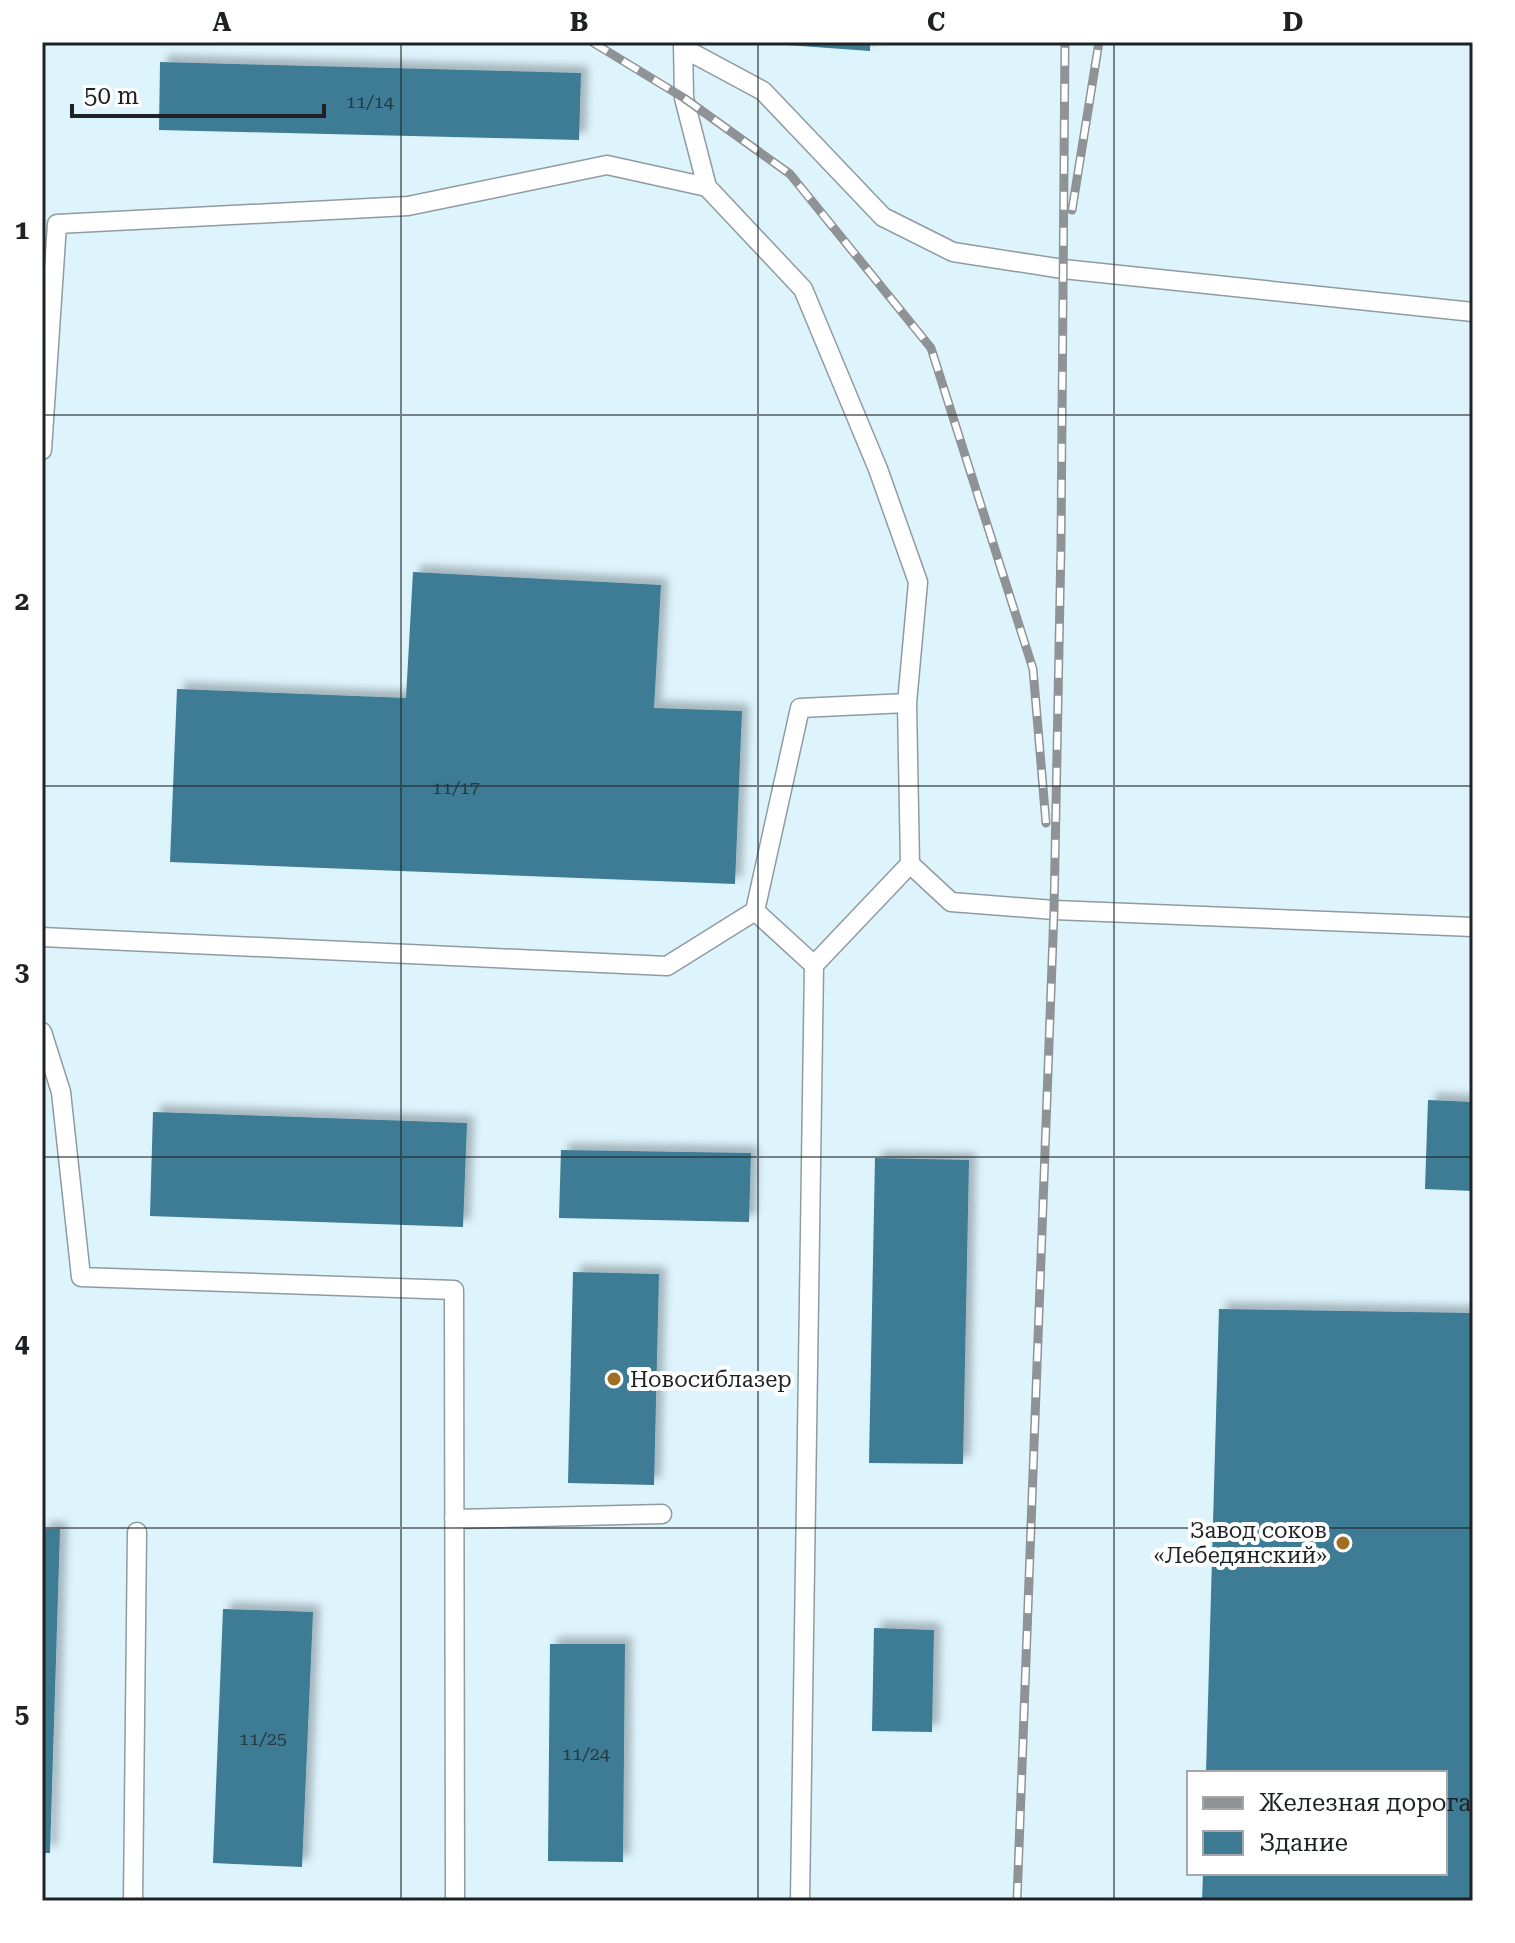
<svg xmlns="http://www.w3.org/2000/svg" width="1515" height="1943" viewBox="0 0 1515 1943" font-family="'Roboto Serif',serif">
	<defs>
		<filter id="shadow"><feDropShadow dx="7" dy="-7" stdDeviation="4" flood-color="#0004"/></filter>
	</defs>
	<rect width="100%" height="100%" fill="#f6fbfe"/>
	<path fill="#def4fd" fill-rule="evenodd" d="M42,42H1473V1901H42ZM1189,1773H1445V1873H1189Z"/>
	<path fill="#3d7b94" filter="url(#shadow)" d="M787,42H870V51L787,45Z
		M160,62L581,73L579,140L159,130Z
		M413,572L661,585L654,708L742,711L735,884L170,862L177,689L406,698Z
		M1428,1100L1473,1102V1191L1425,1189Z
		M153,1112L467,1123L463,1227L150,1216Z
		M561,1150L751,1153L749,1222L559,1218Z
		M875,1158L969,1160L963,1464L869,1463Z
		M573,1272L659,1274L654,1485L568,1483Z
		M1219,1309L1473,1313V1901H1202L1203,1873H1445V1773H1206Z
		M42,1529H60L50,1853H42Z
		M223,1609L313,1612L302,1867L213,1863Z
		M874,1628L934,1630L932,1732L872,1731Z
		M550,1644H625L623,1862L548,1861Z"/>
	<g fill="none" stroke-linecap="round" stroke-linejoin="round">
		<defs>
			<path id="lane" d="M683,42L684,98L707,187L803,289L878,469L918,582L907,703L910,864L951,902L1054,910L1473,927
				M683,48L763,91L883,217L953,252L1063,269L1473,312
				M42,450L57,224L408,206L607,165L707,187
				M755,911L814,965
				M42,937L667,966L755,911L800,708L907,703
				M42,1032L61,1092L81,1277L454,1290L455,1901
				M454,1519L662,1514
				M133,1901L137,1532
				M800,1901L814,965L910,864"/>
		</defs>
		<use href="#lane" stroke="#8f9ba1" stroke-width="21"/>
		<use href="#lane" stroke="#fff" stroke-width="18"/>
		<defs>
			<path id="rail" d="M592,42L684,98L790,174L931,348L1033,669L1046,823
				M1072,210L1099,42
				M1017,1901L1054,910L1061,544L1065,42"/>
		</defs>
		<use href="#rail" stroke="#8f9396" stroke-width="9"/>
		<use href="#rail" stroke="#fff" stroke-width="6" stroke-dasharray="18" stroke-linecap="butt"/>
	</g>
	<path fill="none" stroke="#1e2225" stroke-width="2" stroke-opacity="0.55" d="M401,42V1901M758,42V1901M1114,42V1901M42,415H1473M42,786H1473M42,1157H1473M42,1528H1473"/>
	<g fill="#a06f23" stroke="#fff" stroke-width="3">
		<circle cx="614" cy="1379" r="8"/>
		<circle cx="1343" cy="1543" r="8"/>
	</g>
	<g text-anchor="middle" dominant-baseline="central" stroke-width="8" stroke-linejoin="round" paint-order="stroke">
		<g font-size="18" fill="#263841">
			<text x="370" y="101">11/14</text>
			<text x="456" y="787">11/17</text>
			<text x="263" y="1738">11/25</text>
			<text x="586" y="1753">11/24</text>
		</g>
		<g font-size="22" fill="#1e2225" stroke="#fff" text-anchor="start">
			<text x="630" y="1379">Новосиблазер</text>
			<text x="1327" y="1530" text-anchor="end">Завод соков<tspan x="1327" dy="25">«Лебедянский»</tspan></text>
		</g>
	</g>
	<rect width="1515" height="1943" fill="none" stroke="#ffffff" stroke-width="88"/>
	<rect x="1187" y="1771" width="260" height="104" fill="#ffffff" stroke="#a5a7a8" stroke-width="2"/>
	<rect x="1203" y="1797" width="40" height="12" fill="#8f9396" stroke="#a5a7a8" stroke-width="2"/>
	<text x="1259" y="1811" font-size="24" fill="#1e2225">Железная дорога</text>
	<rect x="1203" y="1831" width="40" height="24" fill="#3d7b94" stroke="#a5a7a8" stroke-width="2"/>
	<text x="1259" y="1851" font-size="24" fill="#1e2225">Здание</text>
	<path d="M72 104v12h252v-12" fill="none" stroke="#1e2225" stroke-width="4"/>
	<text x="84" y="104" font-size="24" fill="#1e2225" stroke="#ffffff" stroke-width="6" paint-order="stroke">50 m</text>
	<rect x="44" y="44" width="1427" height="1855" fill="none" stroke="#1e2225" stroke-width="3"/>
	<g font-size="26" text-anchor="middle" font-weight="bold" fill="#1e2225">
		<text x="222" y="31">A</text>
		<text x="579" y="31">B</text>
		<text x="936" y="31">C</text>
		<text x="1293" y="31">D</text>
		<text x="22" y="239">1</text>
		<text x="22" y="610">2</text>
		<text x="22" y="981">3</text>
		<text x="22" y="1352">4</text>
		<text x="22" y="1723">5</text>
	</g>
</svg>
